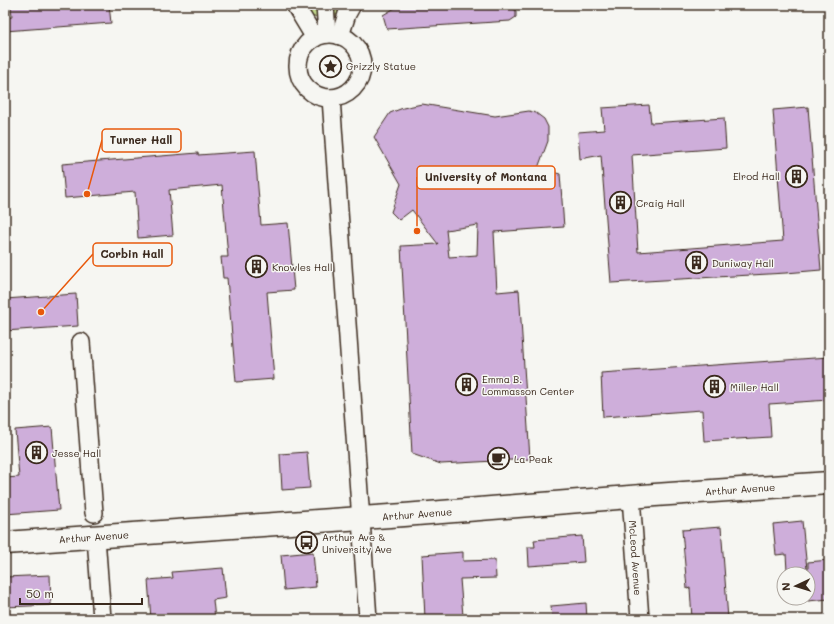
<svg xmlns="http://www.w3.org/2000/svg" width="834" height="624" viewBox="0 0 834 624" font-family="Mali,sans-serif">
	<rect width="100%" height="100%" fill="#f6f6f2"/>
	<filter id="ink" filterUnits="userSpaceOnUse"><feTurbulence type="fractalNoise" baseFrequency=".025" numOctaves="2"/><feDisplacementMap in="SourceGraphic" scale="8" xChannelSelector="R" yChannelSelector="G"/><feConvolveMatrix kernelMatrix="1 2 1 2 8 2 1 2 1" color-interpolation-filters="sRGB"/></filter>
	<g filter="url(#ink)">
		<path fill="#c3d98e" stroke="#7f8256" d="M301,5H345L341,13L336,15L310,17Z"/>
		<path fill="#ceaeda" stroke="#3b2a1e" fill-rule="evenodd" d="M27,5H109L111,23L5,31V18L12,17L11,6Z
			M400,5H509L516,11V17L510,21L387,29L383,15Z
			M422,104L495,116L529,111L536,113L544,119L548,127V141L538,168L560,174L564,227L494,232L497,292L519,290L530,459L441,464L412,454L401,246L438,244L412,210L399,220L391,212L401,184L374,137L390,113L403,108ZM478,225L477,255L449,257L446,230Z
			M649,105L651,123L724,118L726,148L632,155L638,252L783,241L773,110L808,107L821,270L786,273L611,283L601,155L580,159L578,132L604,130L602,108Z
			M255,151L261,225L288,223L294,290L267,292L274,379L236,382L227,278H223L221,257H228L222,185L169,190L173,235L138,238L135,192L65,198L62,164L198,153V155Z
			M76,294L78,326L5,331V299Z
			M829,357V400L769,404L771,437L704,441L702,410L603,417L601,373Z
			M52,427L59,510L5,514V478L19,477L15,430Z
			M307,452L310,488L282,490L280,454Z
			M802,521L807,569L787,571L786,554L776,555L773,524Z
			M721,527L728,619H692L690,588L687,589L682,530Z
			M582,536L584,562L529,566L528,547H535L534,540Z
			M313,552L316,587L284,590L281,555Z
			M463,552V561L495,560L496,578L460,579L463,616L425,619L422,555Z
			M829,560V599L808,601V562Z
			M223,568L226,598L213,600L215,619H151L148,580L173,578L172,572Z
			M50,575L51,605L5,607V577Z
			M586,603L587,619H552L551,606Z"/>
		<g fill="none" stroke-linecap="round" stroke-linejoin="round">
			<defs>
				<g id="street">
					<path d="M295,5L315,38"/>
					<path d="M325,5L327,34"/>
					<circle cx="330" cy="66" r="32"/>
					<path d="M340,36L347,14L352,5"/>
					<path d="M331,98L368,619"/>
					<path d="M81,342L94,513"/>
					<path id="s1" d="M631,497L640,619"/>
					<path d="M96,537L102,619"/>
				</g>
				<g id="secondary">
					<path id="s2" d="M5,543L404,515L655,495L829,483"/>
				</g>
			</defs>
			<use href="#street" stroke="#3b2a1e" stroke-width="20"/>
			<use href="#secondary" stroke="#3b2a1e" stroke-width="25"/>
			<use href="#street" stroke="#f6f6f2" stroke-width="17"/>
			<use href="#secondary" stroke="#f6f6f2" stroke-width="22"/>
		</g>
	</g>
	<defs>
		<symbol id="sight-ring" viewBox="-11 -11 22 22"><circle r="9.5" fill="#f6f6f2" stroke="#3b2a1e" stroke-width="1.5"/><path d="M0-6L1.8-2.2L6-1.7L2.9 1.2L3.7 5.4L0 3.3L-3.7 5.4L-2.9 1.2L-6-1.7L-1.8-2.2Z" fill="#3b2a1e"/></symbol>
		<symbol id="building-ring" viewBox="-11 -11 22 22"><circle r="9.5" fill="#f6f6f2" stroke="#3b2a1e" stroke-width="1.5"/><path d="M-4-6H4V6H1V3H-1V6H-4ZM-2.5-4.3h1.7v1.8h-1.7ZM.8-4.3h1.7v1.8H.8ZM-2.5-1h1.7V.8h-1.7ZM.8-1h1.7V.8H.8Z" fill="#3b2a1e"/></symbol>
		<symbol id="cafe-ring" viewBox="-11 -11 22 22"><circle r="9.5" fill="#f6f6f2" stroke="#3b2a1e" stroke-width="1.5"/><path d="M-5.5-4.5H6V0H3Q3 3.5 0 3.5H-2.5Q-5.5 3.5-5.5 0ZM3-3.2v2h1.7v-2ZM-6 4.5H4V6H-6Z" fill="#3b2a1e"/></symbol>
		<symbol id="bus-ring" viewBox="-11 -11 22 22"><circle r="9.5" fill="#f6f6f2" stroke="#3b2a1e" stroke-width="1.5"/><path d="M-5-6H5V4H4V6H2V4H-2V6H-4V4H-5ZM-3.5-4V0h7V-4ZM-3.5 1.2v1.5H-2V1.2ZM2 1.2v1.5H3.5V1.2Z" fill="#3b2a1e"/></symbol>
	</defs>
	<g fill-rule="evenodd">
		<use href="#sight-ring" x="318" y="54" width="25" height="25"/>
		<use href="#building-ring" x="784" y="164" width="25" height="25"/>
		<use href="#building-ring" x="608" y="190" width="25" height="25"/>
		<use href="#building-ring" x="684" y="250" width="25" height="25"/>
		<use href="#building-ring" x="244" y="254" width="25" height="25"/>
		<use href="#building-ring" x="454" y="372" width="25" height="25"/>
		<use href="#building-ring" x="702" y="374" width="25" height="25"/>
		<use href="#building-ring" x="24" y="440" width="25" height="25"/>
		<use href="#cafe-ring" x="486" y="446" width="25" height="25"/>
		<use href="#bus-ring" x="294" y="530" width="25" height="25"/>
	</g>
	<g text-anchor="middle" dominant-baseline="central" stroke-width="3" stroke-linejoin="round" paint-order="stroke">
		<g font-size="10" fill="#3b2a1e" stroke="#f6f6f2" text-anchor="start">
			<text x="346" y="66">Grizzly Statue</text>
			<text x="780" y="176" text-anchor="end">Elrod Hall</text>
			<text x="636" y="203">Craig Hall</text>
			<text x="712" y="263">Duniway Hall</text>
			<text x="272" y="267">Knowles Hall</text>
			<text x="482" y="379">Emma B.<tspan x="482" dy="12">Lommasson Center</tspan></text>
			<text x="730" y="387">Miller Hall</text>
			<text x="52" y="453">Jesse Hall</text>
			<text x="514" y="459">La Peak</text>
			<text x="322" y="537">Arthur Ave &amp;<tspan x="322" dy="12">University Ave</tspan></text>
		</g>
		<g font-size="10" fill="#3b2a1e" stroke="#f6f6f2">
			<text stroke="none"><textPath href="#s2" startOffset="737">Arthur Avenue</textPath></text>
			<text stroke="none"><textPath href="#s2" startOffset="413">Arthur Avenue</textPath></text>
			<text stroke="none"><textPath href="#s2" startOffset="89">Arthur Avenue</textPath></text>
			<text stroke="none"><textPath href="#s1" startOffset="61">McLeod Avenue</textPath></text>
		</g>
	</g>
	<path fill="none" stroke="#e8590c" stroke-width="1.5" d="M87 194L102 140M417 231L417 177M41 312L93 254"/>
	<g fill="#e8590c" stroke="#f6f6f2" stroke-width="1.5">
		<circle cx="87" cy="194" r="4"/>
		<circle cx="417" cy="231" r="4"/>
		<circle cx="41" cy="312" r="4"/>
	</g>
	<g fill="#f6f6f2" stroke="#e8590c" stroke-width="1.5">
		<rect x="102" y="129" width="79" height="23" rx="4"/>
		<rect x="417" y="166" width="138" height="23" rx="4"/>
		<rect x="93" y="243" width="79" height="23" rx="4"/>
	</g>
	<g font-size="11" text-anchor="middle" font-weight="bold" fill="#3b2a1e">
		<text x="141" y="144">Turner Hall</text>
		<text x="486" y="181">University of Montana</text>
		<text x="132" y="258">Corbin Hall</text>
	</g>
	<rect width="834" height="624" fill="none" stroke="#f6f6f2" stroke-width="20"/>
	<rect x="10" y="10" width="814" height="604" fill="none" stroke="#3b2a1e" stroke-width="1.5" filter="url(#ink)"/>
	<g transform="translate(796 586) rotate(266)"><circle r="19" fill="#f6f6f2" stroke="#aba49d"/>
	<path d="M0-3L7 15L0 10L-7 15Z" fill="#3b2a1e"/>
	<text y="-6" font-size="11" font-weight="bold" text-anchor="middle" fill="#3b2a1e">N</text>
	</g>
	<path d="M20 598v6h122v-6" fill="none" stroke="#3b2a1e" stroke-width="2"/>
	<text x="26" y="598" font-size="12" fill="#3b2a1e" stroke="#f6f6f2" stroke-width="3" paint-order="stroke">50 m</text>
</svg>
